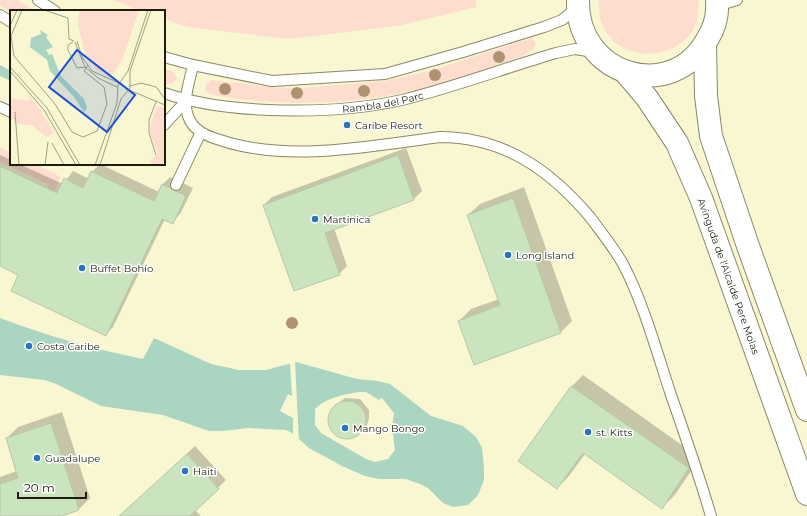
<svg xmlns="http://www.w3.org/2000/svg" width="807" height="516" viewBox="0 0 807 516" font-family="Montserrat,sans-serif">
	<rect width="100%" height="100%" fill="#f8f7d2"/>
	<path fill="#feddce" d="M0,0H18L35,11H11V13L0,5Z
		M113,0H476V7L403,25L289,39L187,27L164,19V11H140Z
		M599,0H698C707,69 593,74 599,0Z
		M532,38L536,44L534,49L523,56C487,68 452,81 415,90C349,106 279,106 212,95L205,91L206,84L211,80L273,87L302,88L385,81L429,71Z
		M164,68L175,73L177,79L171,84H164Z
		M0,147L11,153V164H35L61,177L36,230L29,227L49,185L0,162Z"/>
	<path fill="#a9d5c1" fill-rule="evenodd" d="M0,65L11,71V81L0,76Z
		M0,318C47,336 94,349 143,359L154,338L211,364L239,370H266L296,362L357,379L378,381L390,384L431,416L463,426L476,437L482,448L484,468V480L478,495L468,505L453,507L443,503L428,488L420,484L406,479H379L365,476L342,466L309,448L292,433L286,430L249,428L222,431H209L163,415L101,406L54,383L44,380L0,375ZM359,392H366L379,400L382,398L394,413L392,427L395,450L388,459L375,462L366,459L321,433L315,425V409C327,397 343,395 359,392Z"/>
	<path fill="#f8f7d2" d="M295,361L299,442L293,436V418L280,411L288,394L292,396L290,362Z"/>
	<path fill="#0003" d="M406,148L422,191L414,199L334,228L347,266L339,274L264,205L272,197Z
		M0,155L11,160V164H19L63,184L73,171L89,179L92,172L100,164L159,192L162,185L170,177L193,188L180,214L172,222L165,219L113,327L105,335L19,275L0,265Z
		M524,187L572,321L561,332L459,321L471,309L499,299L468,215L480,204Z
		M583,375L700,458L674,496L662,507L585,454L569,476L557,488L519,461L572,386Z
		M345,398L360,399L369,410V418L367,425L363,429L354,437L347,438L340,437L330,428L328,418L335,406Z
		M62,412L90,498L79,509L58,516H0V477L17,471L7,438L18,427Z
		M195,446L226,480L195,510L201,516H121Z"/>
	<path fill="#cbe4c0" stroke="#b4c9aa" d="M398,155L414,200L325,233L340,275L294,291L263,205Z
		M0,166L57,193L64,178L83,188L91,171L154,201L162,184L186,196L173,224L162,219L106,336L11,291L18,275L0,266Z
		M513,198L561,333L474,365L458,321L500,305L467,215Z
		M571,386L689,468L662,509L583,453L557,489L518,461Z
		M328 420a19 19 0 1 1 38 0a19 19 0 1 1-38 0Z
		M51,423L79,510L62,516H0V484L18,478L6,438Z
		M187,454L219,489L190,516H119Z"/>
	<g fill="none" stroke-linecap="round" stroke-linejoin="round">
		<defs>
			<g id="service">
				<path d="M38,0L55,11"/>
				<path d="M717,6L737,0"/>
				<path d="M0,15L11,22"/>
				<path d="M164,57L193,65L272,81L385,74L463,52L544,27L562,20L578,7"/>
				<path d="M193,65C190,81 182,100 188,116C193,131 207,136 220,140C288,163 371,146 440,137C504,137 550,170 590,217C601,232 614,248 623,264C644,304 657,353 671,395C685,435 699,475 711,516"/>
				<path id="s1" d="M164,93C228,115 336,115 402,100C454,87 505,68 556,53L575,49L594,52"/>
				<path d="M0,107L11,112"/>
				<path d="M164,125L186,101"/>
				<path d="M176,185L200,134"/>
			</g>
			<g id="tertiary">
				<path d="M578,0C576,76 673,105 708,38C715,27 718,13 717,0"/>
				<path d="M705,45L706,96L711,136L748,246L807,410"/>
				<path id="s2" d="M625,72L647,98L677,143L701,198L807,494"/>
			</g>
		</defs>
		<use href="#service" stroke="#8a8967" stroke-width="12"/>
		<use href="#tertiary" stroke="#8a8967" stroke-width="24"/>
		<use href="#service" stroke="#fff" stroke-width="10"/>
		<use href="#tertiary" stroke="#fff" stroke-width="22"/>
	</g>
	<g fill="#b09273">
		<circle cx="499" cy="57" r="6"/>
		<circle cx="435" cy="75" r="6"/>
		<circle cx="225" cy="89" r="6"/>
		<circle cx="364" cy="91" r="6"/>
		<circle cx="297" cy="93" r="6"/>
		<circle cx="292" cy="323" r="6"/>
	</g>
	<g fill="#2973c3" stroke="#fff" stroke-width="1.5">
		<circle cx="347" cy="125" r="4"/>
		<circle cx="315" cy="219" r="4"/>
		<circle cx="508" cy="255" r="4"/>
		<circle cx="82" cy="268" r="4"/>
		<circle cx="29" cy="346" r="4"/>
		<circle cx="345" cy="428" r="4"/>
		<circle cx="588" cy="432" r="4"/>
		<circle cx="37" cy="458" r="4"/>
		<circle cx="185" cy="471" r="4"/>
	</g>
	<g text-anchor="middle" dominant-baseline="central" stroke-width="3" stroke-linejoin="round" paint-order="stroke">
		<g font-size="10" fill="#1d1d0f" stroke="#fff">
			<text stroke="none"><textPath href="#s1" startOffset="221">Rambla del Parc</textPath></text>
			<text stroke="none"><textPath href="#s2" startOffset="231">Avinguda de l'Alcalde Pere Molas</textPath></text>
		</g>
		<g font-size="10" fill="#1d1d0f" stroke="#fff" text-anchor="start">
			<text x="355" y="125">Caribe Resort</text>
			<text x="323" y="219">Martinica</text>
			<text x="516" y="255">Long Island</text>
			<text x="90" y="268">Buffet Bohío</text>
			<text x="37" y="346">Costa Caribe</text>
			<text x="353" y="428">Mango Bongo</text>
			<text x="596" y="432">st. Kitts</text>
			<text x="45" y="458">Guadalupe</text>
			<text x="193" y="471">Haiti</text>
		</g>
	</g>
	<g transform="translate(10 10)">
		<rect width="155" height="155" fill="#f8f7d2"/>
		<path d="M69,0H129L113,48L101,67L86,59L75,44L68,15ZM147,96L155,98V155H142L140,151L148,143L140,124L141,113Z" fill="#feddce"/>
		<path d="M17,83L31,101L44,123L36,127L23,116L4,113V110L0,109V88L20,91Z" fill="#feddce"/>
		<path d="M30,20L38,25L36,27L43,37L36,40L39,45L42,44L51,66L74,89L77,98L74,102L64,87L40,61L37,50L20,37L21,28L31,24Z" fill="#a9d5c1"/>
		<path fill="none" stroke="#a0a084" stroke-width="1" d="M12,0L1,26L4,46L45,94L62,122L73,127L87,121L97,94L94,77L74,61L78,55M34,0L58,8L59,29L64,31M0,16L7,0M67,31L72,47L82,61L109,73M63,32L58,35V40L67,58L75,57M65,32L75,57L88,68L107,77M0,57L37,98L70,155M0,61L34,100L66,155M120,76L131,73L146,77L155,89M119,80L155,95M5,102L9,155M42,133L54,155M146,145L139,123V110L146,92M35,155L38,132M85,155L107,93L108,75L118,61L138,0M90,155L111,89L120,78V61L141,0"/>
		<path fill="#1d4ed8" fill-opacity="0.15" stroke="#1d4ed8" stroke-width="2" d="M67,40L125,85L97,122L39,77Z"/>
		<rect width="155" height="155" fill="none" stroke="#1d1d0f" stroke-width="2"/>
	</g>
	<path d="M18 492v6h68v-6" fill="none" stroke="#1d1d0f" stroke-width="2"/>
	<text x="24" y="492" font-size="12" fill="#1d1d0f" stroke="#ffffff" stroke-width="3" paint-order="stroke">20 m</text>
</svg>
